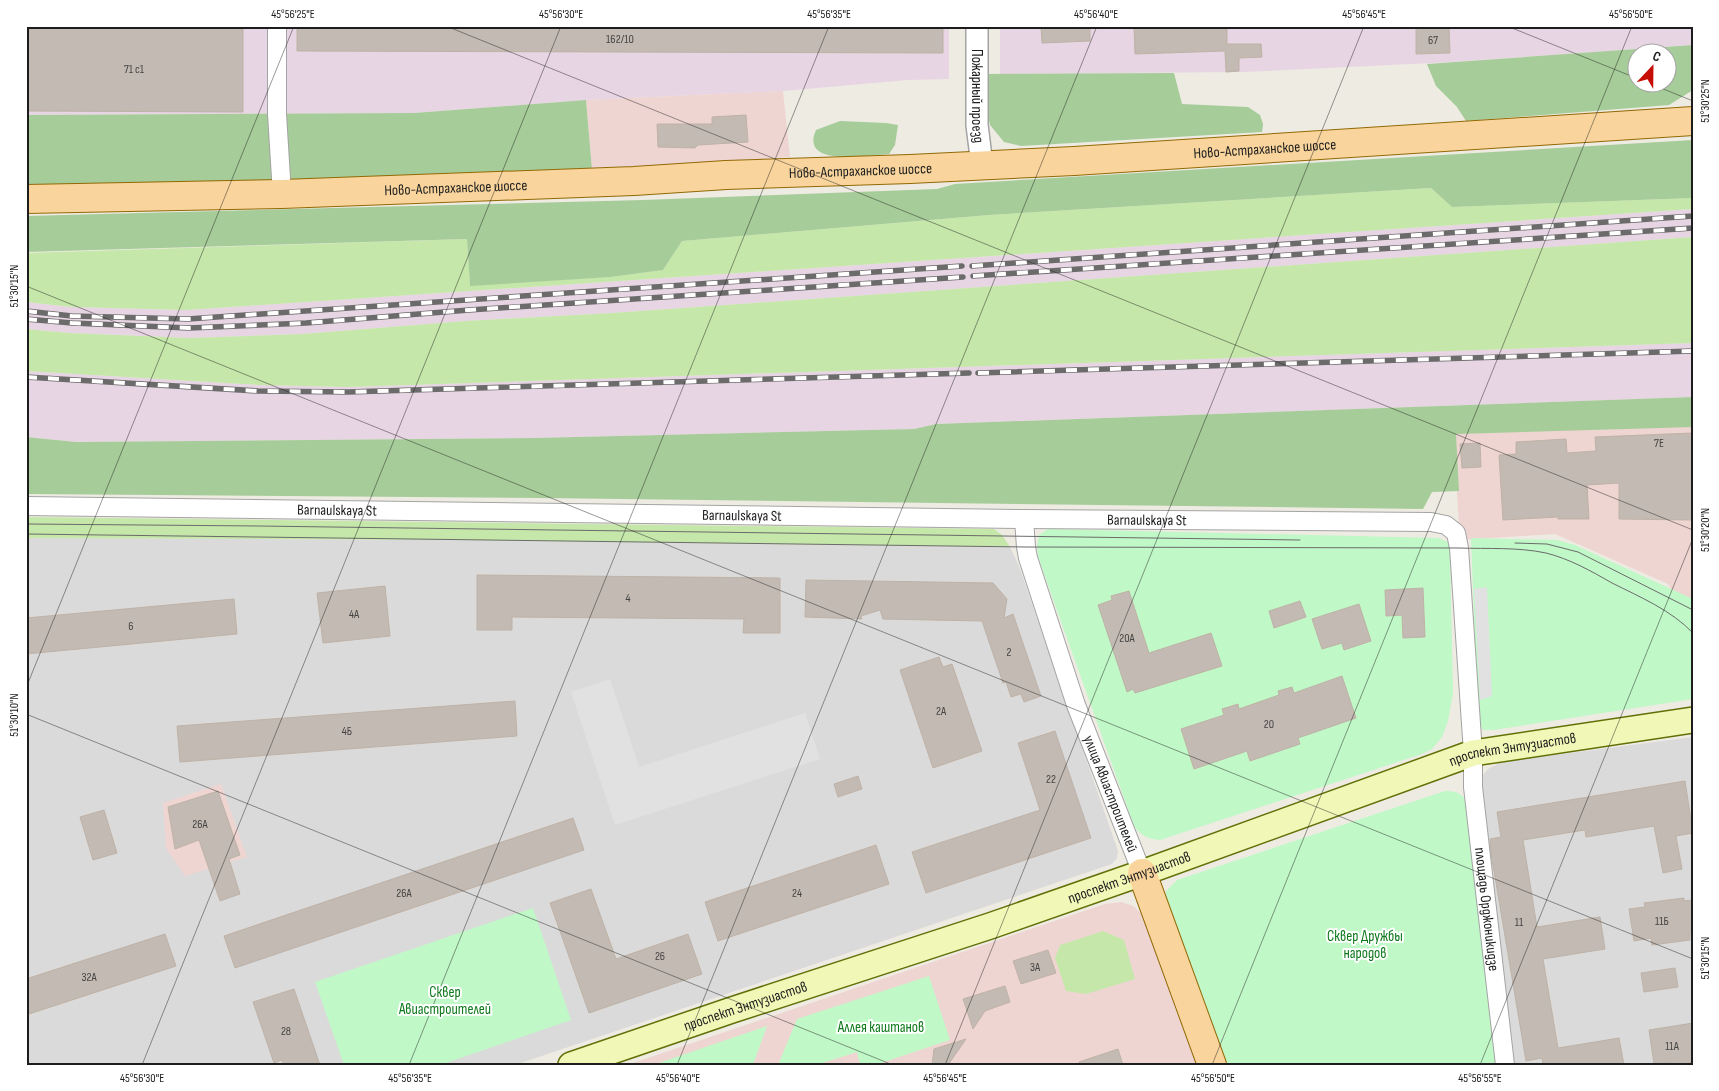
<svg xmlns="http://www.w3.org/2000/svg" width="1719" height="1091" viewBox="0 0 1719 1091" font-family="'Sofia Sans Condensed',sans-serif">
	<rect width="100%" height="100%" fill="#eeebe3"/>
	<path fill="#dbdada" d="M26,538L444,540L1010,547L1019,566L1118,851L1117,858L1112,864L515,1065H26Z
		M1693,737V1065H1511L1479,787L1482,776L1488,769L1501,762Z"/>
	<path fill="#efd5d2" d="M783,91L790,157L592,170L586,100Z
		M1693,416V628L1668,584L1555,534L1460,540L1453,432Z
		M221,784L247,857L185,876L166,848L163,803Z
		M1122,902L1133,906L1143,915L1200,1065H627L1105,904Z"/>
	<path fill="#e7d5e3" d="M26,26H949V79L908,80L783,91L586,100L414,113L26,115Z
		M1000,26H1693V45L1453,62L1244,72L1000,74Z
		M1693,209V237L612,313L466,321L303,334L189,338L69,333L26,329V302L72,307L187,310Z
		M1693,343V397L936,424L914,429L535,438L76,442L26,437V371L260,385L347,387Z"/>
	<path fill="#c5e7aa" d="M1431,188L1452,207L1693,198V209L187,310L72,307L26,302V253L467,239L470,285L611,277L663,270L682,241L989,215Z
		M1693,237V343L347,387L260,385L26,371V329L69,333L189,338L303,334L466,321L612,313Z
		M26,517L994,529L1002,535L1010,547L444,540L26,538Z
		M1103,931L1124,940L1135,979L1086,994L1066,991L1055,958L1060,945Z"/>
	<path fill="#a6cc99" fill-rule="evenodd" d="M1693,45V90L1669,105L1466,121L1457,107L1436,86L1427,64ZM1636,52H1666V82H1636Z
		M1174,73L1182,104L1248,107L1260,115L1263,124L1262,132L1021,146L1004,142L990,125L985,101L984,74Z
		M586,100L592,170L256,182L26,187V115L414,113Z
		M840,121L886,123L898,125L895,145L889,154C869,155 799,168 816,130Z
		M1693,140V198L1452,207L1431,188L989,215L682,241L663,270L611,277L470,286L467,239L26,252V216L643,200L937,189L955,184Z
		M1693,397V427L1456,434L1459,491L1432,492L1423,509L540,498L26,494V437L76,442L535,438L914,429L936,424Z"/>
	<path fill="#c0f8c7" d="M1048,529L1438,538L1448,542L1450,550L1453,693L1448,721L1442,737L1432,749L1422,754L1160,840C1148,839 1141,836 1134,826L1038,557L1037,545L1039,535Z
		M1471,538L1557,540L1575,545L1693,599V699L1494,730H1483L1478,722Z
		M1445,791C1460,791 1463,795 1471,807L1500,1065H1224L1165,904L1166,891L1177,880Z
		M533,908L571,1020L440,1065H344L315,982Z
		M929,976L950,1040L875,1065H860L857,1052L816,1065H778L797,1019Z
		M767,1026L753,1065H653Z"/>
	<path fill="#e1e1e1" d="M1487,587L1492,696L1480,700L1474,589Z
		M610,679L639,767L805,713L820,759L615,825L571,692Z"/>
	<path fill="#c2bab3" stroke="#bfb2a6" d="M26,26H243V112L26,111Z
		M297,26H943V53L297,51Z
		M1041,26H1090V41L1042,43Z
		M1134,26H1227V44H1261L1262,57L1239,58V71L1226,72L1225,51L1135,54Z
		M1416,26H1449L1450,53L1416,54Z
		M746,115L748,142L698,145L695,148L658,147L657,124H712V117Z
		M1693,433V520L1619,519V483L1587,485L1589,519H1558V517L1503,520L1499,455L1516,454V442L1566,439L1567,453L1596,451L1595,437Z
		M1480,443L1481,467L1462,468L1460,444Z
		M477,575L780,578V633H743L744,619L512,617V630H477Z
		M806,580L993,583L1007,599L1004,618L1013,614L1041,696L1024,702L1021,694L1011,697L1006,682L1003,683L982,621L883,619L880,610L861,616L862,619L805,617Z
		M385,586L390,636L323,643L317,593Z
		M1423,588L1425,637L1403,638L1402,615L1386,616L1385,590Z
		M1129,591L1149,653L1211,633L1222,666L1135,693L1133,689L1127,692L1098,605L1112,600L1111,596Z
		M234,599L237,634L26,654V618Z
		M1300,601L1306,617L1274,628L1269,611Z
		M1359,604L1371,641L1344,650L1342,643L1322,649L1312,619Z
		M939,657L943,667L952,664L982,751L933,768L900,670Z
		M1342,676L1356,718L1298,738L1300,744L1250,761L1247,751L1194,769L1181,729L1224,715L1222,709L1238,704L1239,709L1279,695L1278,691L1292,687L1294,693Z
		M515,701L517,736L180,762L177,726Z
		M1055,731L1091,838L926,893L912,852L1040,810L1018,743Z
		M858,776L862,789L838,797L834,784Z
		M1685,781L1693,833L1676,836L1682,869L1663,873L1654,826L1586,837L1585,830L1523,840L1537,927L1600,917L1605,949L1543,959L1558,1048L1619,1038L1624,1065H1543L1542,1058L1526,1061L1491,853L1490,839L1501,837L1497,812Z
		M218,791L240,855L229,859L240,894L220,901L199,840L175,849L168,807Z
		M104,810L117,853L93,860L80,817Z
		M573,818L584,850L235,968L224,936Z
		M876,845L889,884L718,941L705,902Z
		M591,889L616,959L688,934L702,974L589,1013L550,903Z
		M1684,898V901L1693,900V932L1690,933V940L1652,945L1651,938L1634,941L1629,909L1645,907L1644,903Z
		M165,934L176,966L26,1015V979Z
		M1048,950L1056,973L1021,984L1013,961Z
		M1675,968L1678,987L1644,992L1641,973Z
		M1005,986L1010,1002L985,1011L973,1029L963,999Z
		M294,989L320,1065H284L282,1060L274,1063L253,1002Z
		M1693,1023V1063L1670,1065V1062L1654,1064L1649,1030Z
		M966,1039L948,1065H932L934,1049Z
		M1118,1049L1123,1065H1079V1062Z"/>
	<g fill="none" stroke-linecap="round" stroke-linejoin="round">
		<defs>
			<g id="minor">
				<path d="M277,26V114L282,194"/>
				<path id="s1" d="M26,506L1024,519L1431,522L1446,525L1456,533L1459,548L1473,753V787L1505,1065"/>
				<path id="s2" d="M1024,519L1026,547L1028,558L1076,705L1142,873"/>
			</g>
			<g id="tertiary">
				<path id="s3" d="M977,26V125L982,165"/>
			</g>
			<g id="secondary">
				<path id="s4" d="M571,1065L732,1010L990,926L1142,873L1473,753L1693,720"/>
			</g>
			<g id="primary">
				<path id="s5" d="M26,199L282,194L634,181L726,175L910,169L1074,161L1693,121"/>
				<path d="M1142,873L1212,1065"/>
			</g>
		</defs>
		<use href="#minor" stroke="#a4a4a4" stroke-width="20"/>
		<use href="#tertiary" stroke="#a4a4a4" stroke-width="24"/>
		<use href="#secondary" stroke="#617007" stroke-width="28"/>
		<use href="#primary" stroke="#926904" stroke-width="30"/>
		<use href="#minor" stroke="#fff" stroke-width="18"/>
		<use href="#tertiary" stroke="#fff" stroke-width="21"/>
		<use href="#secondary" stroke="#f1f8b7" stroke-width="25"/>
		<use href="#primary" stroke="#f9d59d" stroke-width="28"/>
		<path stroke="#6b6b6b" stroke-width="1" d="M26,524L258,526L1300,540
			M26,534L1026,547L1459,548C1487,549 1518,547 1546,553C1570,559 1591,571 1612,583C1640,597 1671,610 1693,633
			M1515,543L1547,544L1578,552L1693,610"/>
		<defs>
			<path id="rail" d="M972,266L1693,216
				M973,276L1693,228
				M26,311L72,316L188,319L962,266
				M26,319L72,323L189,328L306,323L469,310L963,277
				M978,373L1693,351
				M26,377L258,391L348,392L969,373"/>
		</defs>
		<use href="#rail" stroke="#6b6b6b" stroke-width="5.5"/>
		<use href="#rail" stroke="#fff" stroke-width="4" stroke-dasharray="11" stroke-linecap="butt"/>
	</g>
	<path fill="none" stroke="#1d1d1d" stroke-width="1" stroke-opacity="0.45" d="M446,26L1693,530M1507,26L1636,78M1646,82L1693,101M26,286L1693,959M26,688L294,26M26,714L893,1065M142,1065L561,26M409,1065L829,26M677,1065L1097,26M945,1065L1364,26M1212,1065L1632,26M1480,1065L1693,538"/>
	<g text-anchor="middle" dominant-baseline="central" stroke-width="4" stroke-linejoin="round" paint-order="stroke">
		<g font-size="12" fill="#464442">
			<text x="620" y="39">162/10</text>
			<text x="1433" y="40">67</text>
			<text x="134" y="69">71 с1</text>
			<text x="1659" y="443">7Е</text>
			<text x="628" y="598">4</text>
			<text x="354" y="614">4А</text>
			<text x="131" y="626">6</text>
			<text x="1127" y="638">20А</text>
			<text x="1009" y="652">2</text>
			<text x="941" y="711">2А</text>
			<text x="1269" y="724">20</text>
			<text x="347" y="731">4Б</text>
			<text x="1051" y="779">22</text>
			<text x="200" y="824">26А</text>
			<text x="404" y="893">26А</text>
			<text x="797" y="893">24</text>
			<text x="1662" y="921">11Б</text>
			<text x="1519" y="922">11</text>
			<text x="660" y="956">26</text>
			<text x="1035" y="967">3А</text>
			<text x="89" y="977">32А</text>
			<text x="286" y="1031">28</text>
			<text x="1672" y="1046">11А</text>
		</g>
		<g font-size="15" fill="#1d1d1d" stroke="#fff">
			<text stroke="none"><textPath href="#s3" startOffset="70">Пожарный проезд</textPath></text>
			<text stroke="none"><textPath href="#s5" startOffset="1240">Ново-Астраханское шоссе</textPath></text>
			<text stroke="none"><textPath href="#s5" startOffset="835">Ново-Астраханское шоссе</textPath></text>
			<text stroke="none"><textPath href="#s5" startOffset="430">Ново-Астраханское шоссе</textPath></text>
			<text stroke="none"><textPath href="#s1" startOffset="311">Barnaulskaya St</textPath></text>
			<text stroke="none"><textPath href="#s1" startOffset="716">Barnaulskaya St</textPath></text>
			<text stroke="none"><textPath href="#s1" startOffset="1121">Barnaulskaya St</textPath></text>
			<text stroke="none"><textPath href="#s4" startOffset="994">проспект Энтузиастов</textPath></text>
			<text stroke="none"><textPath href="#s2" startOffset="289">улица Авиастроителей</textPath></text>
			<text stroke="none"><textPath href="#s4" startOffset="589">проспект Энтузиастов</textPath></text>
			<text stroke="none"><textPath href="#s1" startOffset="1811">площадь Орджоникидзе</textPath></text>
			<text stroke="none"><textPath href="#s4" startOffset="184">проспект Энтузиастов</textPath></text>
		</g>
		<g font-size="15" fill="#0e781b" stroke="#fff">
			<text x="1365" y="936">Сквер Дружбы<tspan x="1365" dy="17">народов</tspan></text>
			<text x="445" y="992">Сквер<tspan x="445" dy="17">Авиастроителей</tspan></text>
			<text x="881" y="1027">Аллея каштанов</text>
		</g>
	</g>
	<rect width="1719" height="1091" fill="none" stroke="#ffffff" stroke-width="55"/>
	<g transform="translate(1652 68) rotate(22)"><circle r="24" fill="#ffffff" stroke="#a5a5a5"/>
	<path d="M0-4L9 19L0 12L-9 19Z" fill="#c50d05"/>
	<text y="-8" font-size="14" font-weight="bold" text-anchor="middle" fill="#1d1d1d">С</text>
	</g>
	<rect x="28" y="28" width="1664" height="1036" fill="none" stroke="#1d1d1d" stroke-width="2"/>
	<g font-size="12" text-anchor="middle" fill="#1d1d1d">
		<text x="293" y="18">45°56'25"E</text>
		<text x="561" y="18">45°56'30"E</text>
		<text x="829" y="18">45°56'35"E</text>
		<text x="1096" y="18">45°56'40"E</text>
		<text x="1364" y="18">45°56'45"E</text>
		<text x="1631" y="18">45°56'50"E</text>
		<text transform="translate(1705 101) rotate(-90)" y="4">51°30'25"N</text>
		<text transform="translate(14 286) rotate(-90)" y="4">51°30'15"N</text>
		<text transform="translate(1705 530) rotate(-90)" y="4">51°30'20"N</text>
		<text transform="translate(14 715) rotate(-90)" y="4">51°30'10"N</text>
		<text transform="translate(1705 958) rotate(-90)" y="4">51°30'15"N</text>
		<text x="142" y="1082">45°56'30"E</text>
		<text x="410" y="1082">45°56'35"E</text>
		<text x="678" y="1082">45°56'40"E</text>
		<text x="945" y="1082">45°56'45"E</text>
		<text x="1213" y="1082">45°56'50"E</text>
		<text x="1480" y="1082">45°56'55"E</text>
	</g>
</svg>
